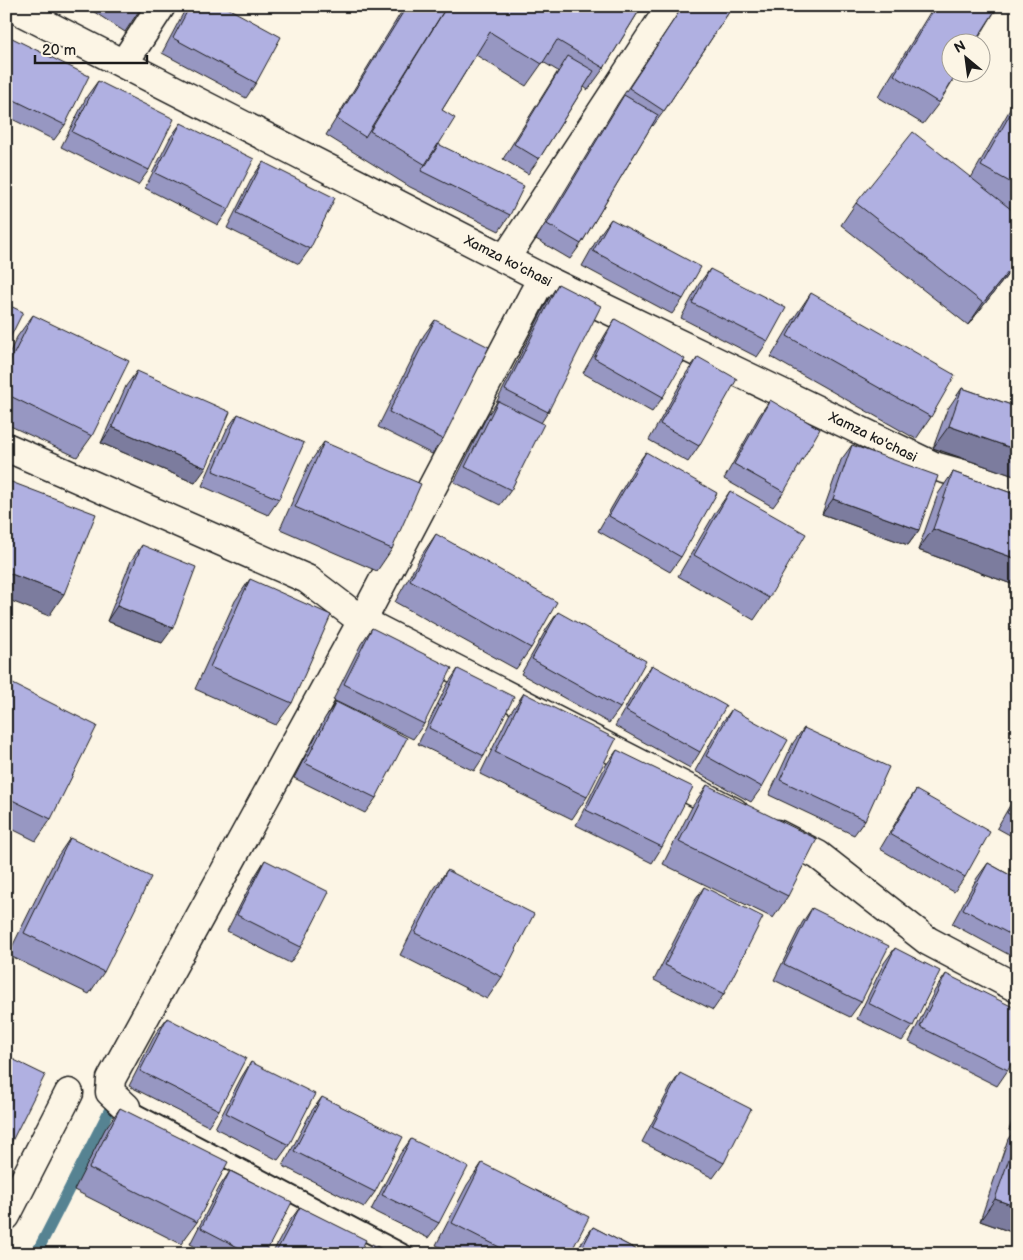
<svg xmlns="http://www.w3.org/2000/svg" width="1023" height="1260" viewBox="0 0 1023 1260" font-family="'Balsamiq Sans',sans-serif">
	<rect width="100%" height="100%" fill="#fcf5e5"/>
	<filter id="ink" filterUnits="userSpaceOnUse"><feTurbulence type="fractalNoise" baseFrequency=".02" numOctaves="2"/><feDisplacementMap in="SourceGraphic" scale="10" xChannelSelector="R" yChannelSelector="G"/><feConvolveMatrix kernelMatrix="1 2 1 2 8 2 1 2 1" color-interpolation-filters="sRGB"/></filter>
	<g filter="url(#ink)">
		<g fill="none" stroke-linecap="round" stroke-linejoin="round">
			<path stroke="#578392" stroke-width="11" d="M36,1254L116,1097"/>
			<defs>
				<path id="service" d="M126,1107L406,1254"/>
				<path id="minor" d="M10,6L542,278L934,466L1017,489
					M124,63L161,6
					M505,259L671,6
					M6,447L307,579L362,621L734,812
					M777,834L818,855L928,941L1017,988
					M126,1107L110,1092L111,1079L362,621L542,278
					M6,1216L69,1093"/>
			</defs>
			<use href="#service" stroke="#1c1c1c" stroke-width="19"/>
			<use href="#minor" stroke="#1c1c1c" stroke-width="31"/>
			<use href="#service" stroke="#fcf5e5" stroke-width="15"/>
			<use href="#minor" stroke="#fcf5e5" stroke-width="28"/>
		</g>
		<path fill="#9797c2" stroke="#1c1c1c" d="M85,6H142L125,32Z
			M187,6H224L256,83L246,98L162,53Z
			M405,6H642L604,68L588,90L584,87L539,159L528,174L503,159L558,71L543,62L526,86L476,55L442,110L438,144L510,215L499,231L410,187L326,135Z
			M683,6H733L664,111L653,126L652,125L581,244L570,259L536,239L618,103Z
			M750,6H763L759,12Z
			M934,6H998L939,103L923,124L878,97Z
			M6,35L65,125L54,140L6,116Z
			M98,81L149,170L138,185L61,147L87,96Z
			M1017,97V263L968,325L841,225L856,203L971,178Z
			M181,123L229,209L218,225L145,188L170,138Z
			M263,162L310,249L299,264L227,228L252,178Z
			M611,219L683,299L672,314L582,266L600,234Z
			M710,269L768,341L757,357L681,318L699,284Z
			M558,284L548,412L541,423L511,490L500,505L454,482L487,416L495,405L548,300Z
			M811,293L931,417L916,439L771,357L796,315Z
			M33,315L92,436L77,457L6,424V360L17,337Z
			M615,319L663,397L652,412L583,373L605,335Z
			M435,320L443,439L432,454L378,427L424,335Z
			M698,357L699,446L688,462L649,440L687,372Z
			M137,371L195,483L101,443L126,386Z
			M962,388L1017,407V477L933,448L947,410Z
			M770,400L784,492L773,507L724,479L759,416Z
			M238,414L279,499L268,515L202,486L227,429Z
			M324,442L392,549L377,571L280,529L309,464Z
			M852,445L919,530L908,545L822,514L841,460Z
			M646,452L681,557L670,572L598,531L635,467Z
			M953,472L1017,495V586L918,550L938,494Z
			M730,491L769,598L754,620L678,576L715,513Z
			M436,534L531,648L516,669L395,602L421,556Z
			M142,545L162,643L107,621L131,561Z
			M250,579L292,703L276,725L195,689L235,601Z
			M558,612L620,708L609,723L521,674L547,628Z
			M372,628L424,724L413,739L333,700L361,644Z
			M652,665L700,752L690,768L615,726L641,680Z
			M458,669L484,756L474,771L418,744L447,685Z
			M11,683L51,819L36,841L6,826V690Z
			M524,693L587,797L572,819L480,774L509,715Z
			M336,702L376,798L365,813L294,778L325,718Z
			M732,709L762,787L751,802L695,771L721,724Z
			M804,728L865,820L854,835L769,795L793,743Z
			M617,750L662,847L652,863L576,825L606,765Z
			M707,785L788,896L773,918L663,864L692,807Z
			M916,790L965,877L954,892L880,849L906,805Z
			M1017,793V839L997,828Z
			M70,838L104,972L89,994L8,955L55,860Z
			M265,860L301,947L290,963L227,931L255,876Z
			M988,863L1017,879V959L952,924L977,878Z
			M447,870L502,977L487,999L400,955L432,892Z
			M704,887L724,994L713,1010L654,980L694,902Z
			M812,908L861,1002L850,1017L774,980L802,923Z
			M895,948L913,1026L902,1041L857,1019L884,963Z
			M946,974L1008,1070L997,1086L909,1042L935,990Z
			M167,1018L219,1110L208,1126L129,1086L156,1033Z
			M251,1062L289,1145L278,1160L215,1128L241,1078Z
			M680,1073L724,1163L713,1178L642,1142L670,1088Z
			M322,1097L375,1192L364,1207L283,1166L311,1112Z
			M120,1108L197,1222L181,1244L74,1190L105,1129Z
			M1017,1108V1234L980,1221L1008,1139L1013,1132L1009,1130Z
			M411,1139L439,1223L428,1238L371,1210L400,1154Z
			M482,1163L570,1254H455L436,1245L467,1185Z
			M230,1171L265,1254H210L190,1244L220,1186Z
			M300,1207L359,1254H272L289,1222Z
			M593,1227L645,1254H576L582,1242Z"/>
		<path fill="#7b7b9e" stroke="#1c1c1c" d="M1017,261V263L968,325L983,303Z
			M949,426L1017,450V477L933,448Z
			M112,427L206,468L195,483L101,443Z
			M833,499L919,530L908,545L822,514Z
			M933,529L1017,559V586L918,550Z
			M6,572L64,594L49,616L6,599Z
			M117,606L173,628L162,643L107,621Z
			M1017,1120V1126L1013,1132L1009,1130Z
			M995,1199L1017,1207V1234L980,1221Z"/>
		<path fill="#b0b0e1" stroke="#1c1c1c" d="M134,6H142L140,10Z
			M190,6H224L281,37L256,83L173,38Z
			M407,6H440L445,9L365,137L337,119Z
			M447,6H642L604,68L557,40L542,64L490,32L442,110L455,118L426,165L370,131Z
			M683,6H733L664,111L629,88Z
			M936,6H998L975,42H950V72H957L939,103L894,75Z
			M6,35L89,76L65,125L6,96Z
			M568,56L594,71L539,159L514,144Z
			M98,81L174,119L149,170L72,132Z
			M624,95L658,115L581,244L547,224Z
			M1017,102V186L981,166Z
			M181,123L254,159L229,209L155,173Z
			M913,132L1017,214V261L983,303L856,203Z
			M438,144L524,186L510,215L421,171Z
			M263,162L335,198L310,249L237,213Z
			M611,219L701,267L683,299L593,251Z
			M710,269L786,308L768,341L692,303Z
			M558,284L601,306L548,412L505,390Z
			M811,293L955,375L931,417L787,336Z
			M6,304L23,312L6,346Z
			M33,315L129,361L92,436L6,394V370Z
			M615,319L685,359L663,397L594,358Z
			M435,320L489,347L443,439L389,412Z
			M698,357L737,379L699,446L660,424Z
			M137,371L230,412L206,468L112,427Z
			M962,388L1017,407V450L949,426Z
			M770,400L820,429L784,492L734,464Z
			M498,401L544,424L511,490L465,467Z
			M238,414L304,443L279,499L213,471Z
			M324,442L421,484L392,549L295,507Z
			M852,445L938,476L919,530L833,499Z
			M646,452L717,493L681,557L609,516Z
			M953,472L1017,495V559L933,529Z
			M6,480L96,514L64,594L6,572Z
			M730,491L806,534L769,598L694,555Z
			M436,534L557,602L531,648L410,580Z
			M142,545L196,567L173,628L117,606Z
			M250,579L331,615L292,703L210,667Z
			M558,612L646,661L620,708L532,659Z
			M372,628L452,668L424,724L344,684Z
			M652,665L726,706L700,752L626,711Z
			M458,669L514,697L484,756L429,728Z
			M11,683L97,726L51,819L6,797V692Z
			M524,693L616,739L587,797L495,752Z
			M336,702L407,738L376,798L305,763Z
			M732,709L788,740L762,787L706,756Z
			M804,728L889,767L865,820L780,780Z
			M617,750L693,787L662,847L586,810Z
			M707,785L817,839L788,896L679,842Z
			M916,790L990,832L965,877L890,834Z
			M1017,796V818L1007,813Z
			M70,838L151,877L104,972L24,933Z
			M265,860L329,892L301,947L237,915Z
			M988,863L1017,879V938L963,909Z
			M447,870L534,914L502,977L415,933Z
			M704,887L763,917L724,994L665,965Z
			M812,908L889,946L861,1002L784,964Z
			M895,948L940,971L913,1026L868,1003Z
			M946,974L1017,1009V1053L1008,1070L920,1027Z
			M167,1018L246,1058L219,1110L140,1071Z
			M6,1056L45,1075L6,1153Z
			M251,1062L315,1094L289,1145L226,1113Z
			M680,1073L751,1109L724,1163L652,1127Z
			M322,1097L403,1137L375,1192L294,1151Z
			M120,1108L228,1162L197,1222L89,1168Z
			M1017,1136V1207L995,1199Z
			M411,1139L468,1167L439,1223L382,1195Z
			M482,1163L589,1217L570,1254H513L452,1223Z
			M230,1171L292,1202L265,1254H251L201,1228Z
			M300,1207L366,1240L359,1254H275Z
			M593,1227L645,1254H579Z
			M372,1244L392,1254H367Z"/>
	</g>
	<g text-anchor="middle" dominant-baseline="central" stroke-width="4.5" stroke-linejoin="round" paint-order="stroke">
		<g font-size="14" fill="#1c1c1c" stroke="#fcf5e5">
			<text transform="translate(508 261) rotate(27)">Xamza ko'chasi</text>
			<text transform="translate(873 437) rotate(26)">Xamza ko'chasi</text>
		</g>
	</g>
	<rect width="1023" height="1260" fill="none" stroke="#fcf5e5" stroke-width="25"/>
	<rect x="12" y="12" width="998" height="1235" fill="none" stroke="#1c1c1c" stroke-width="2" filter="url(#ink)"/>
	<g transform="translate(966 58) rotate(331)"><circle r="24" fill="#fcf5e5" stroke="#a29e95"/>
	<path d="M0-4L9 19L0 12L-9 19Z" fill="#1c1c1c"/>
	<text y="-8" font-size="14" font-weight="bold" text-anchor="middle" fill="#1c1c1c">N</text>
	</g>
	<path d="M35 55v8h112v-8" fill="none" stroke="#1c1c1c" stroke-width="2.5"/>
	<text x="42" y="55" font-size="15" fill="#1c1c1c" stroke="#fcf5e5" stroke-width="4" paint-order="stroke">20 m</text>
</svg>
